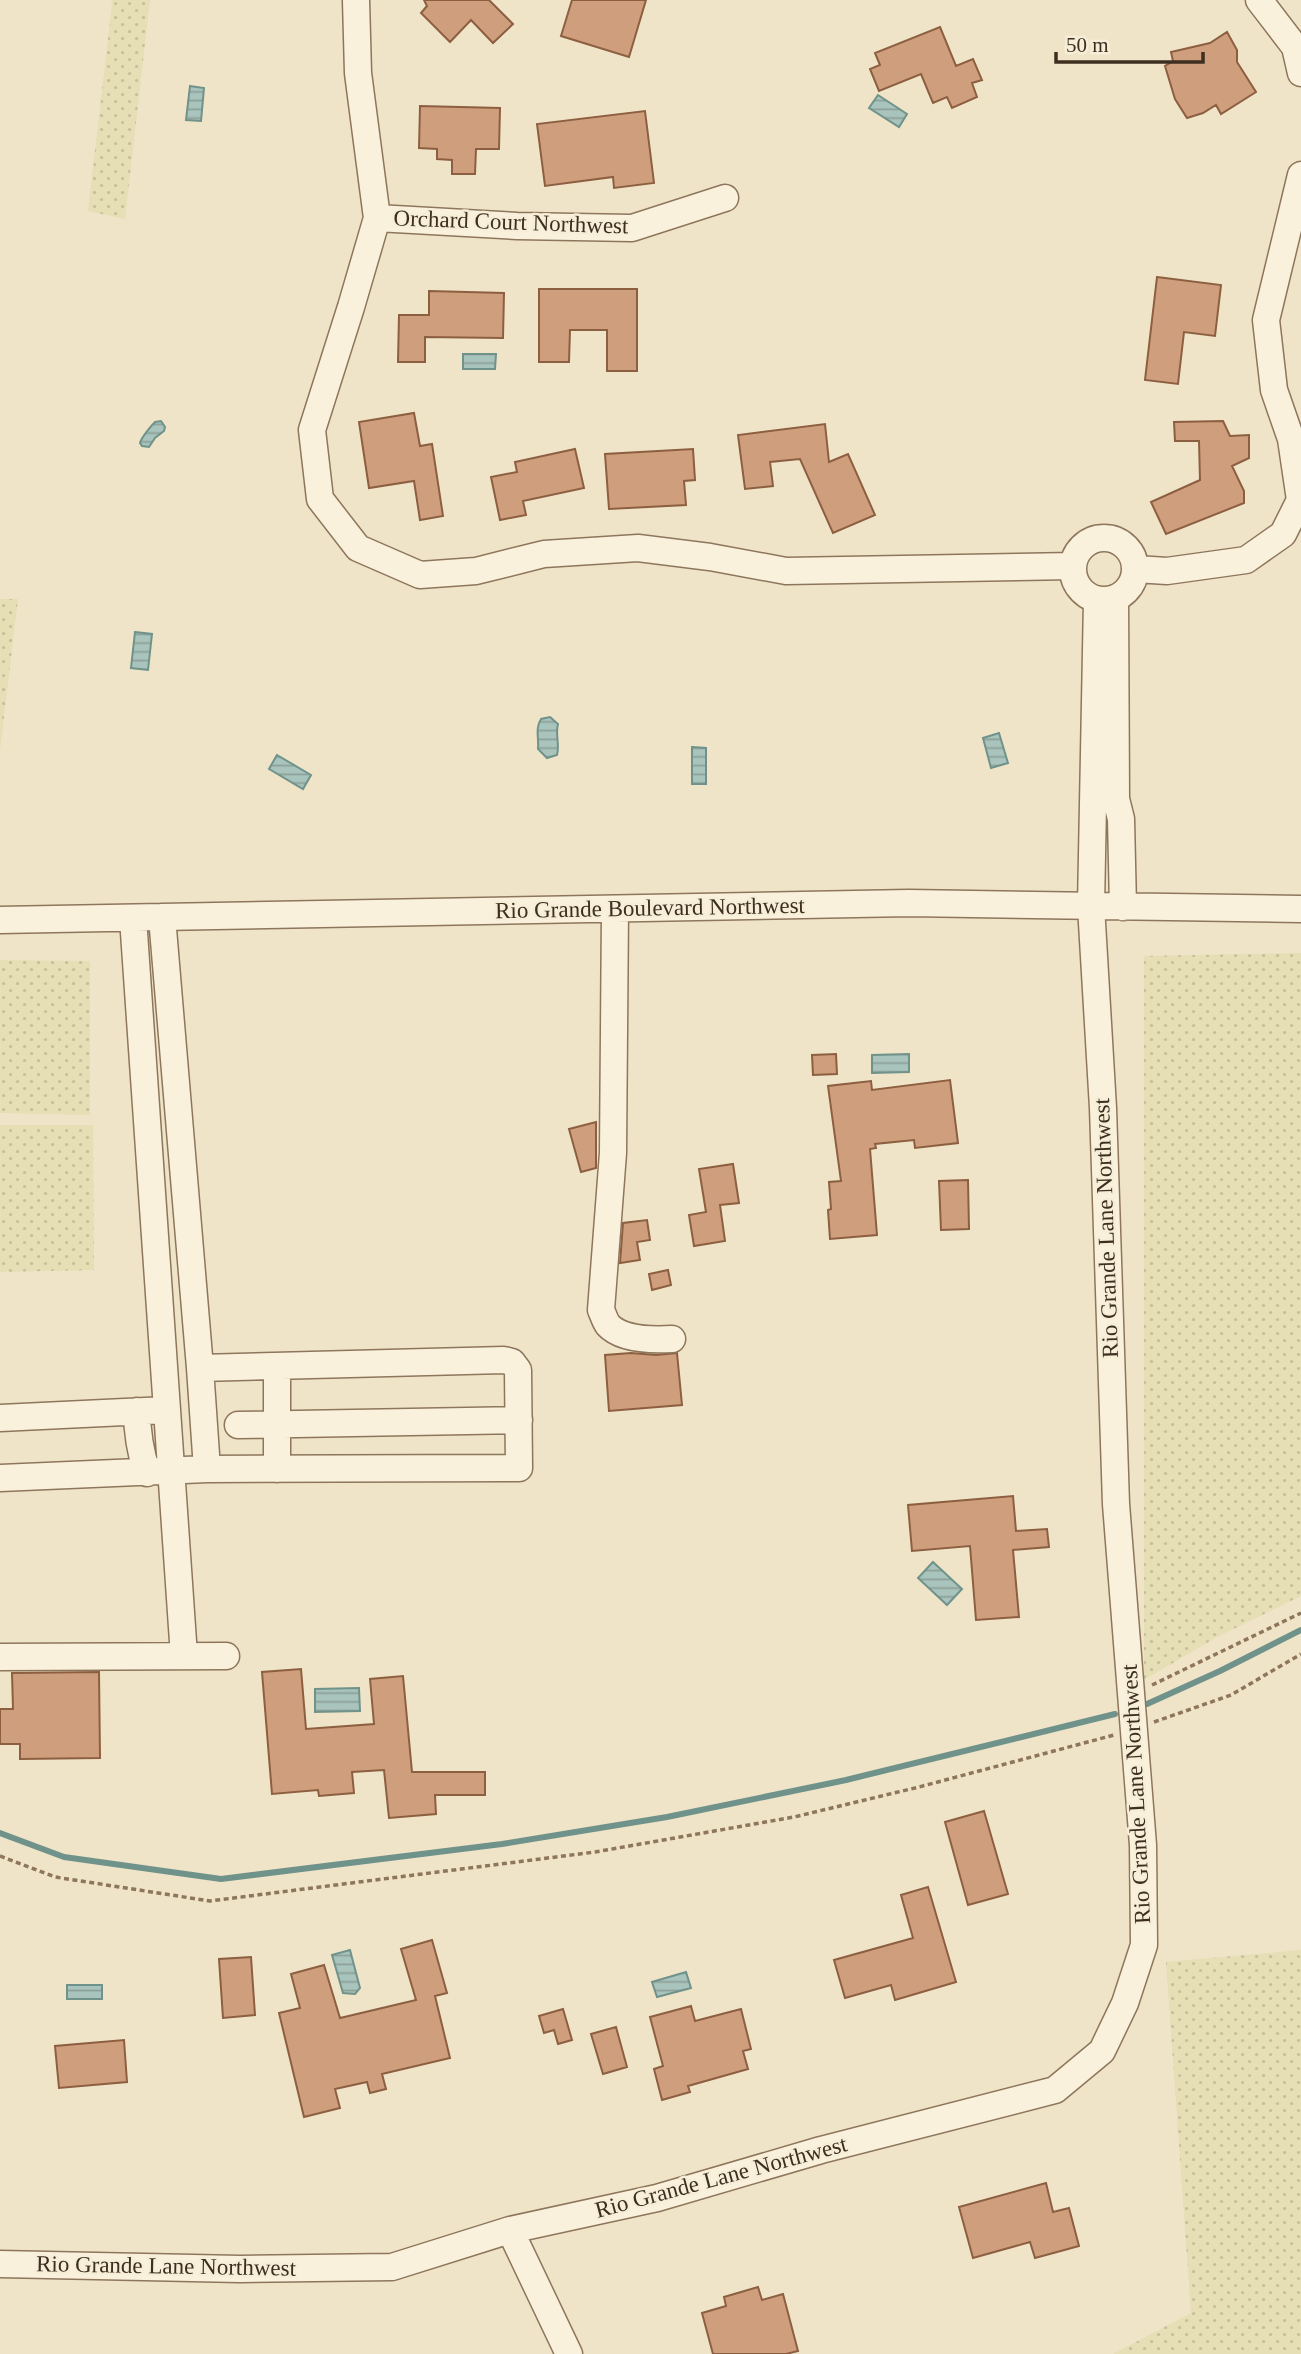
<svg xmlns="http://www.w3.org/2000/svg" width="1301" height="2354" viewBox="0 0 1301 2354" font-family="'Times New Roman',serif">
	<defs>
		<pattern id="farmland-dots" width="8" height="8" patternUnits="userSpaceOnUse" patternTransform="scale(1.75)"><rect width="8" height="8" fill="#e6deb5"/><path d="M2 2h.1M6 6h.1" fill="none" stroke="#c6bf9b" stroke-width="1.8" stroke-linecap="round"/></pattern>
		<pattern id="water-rules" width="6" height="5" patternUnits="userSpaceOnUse" patternTransform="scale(1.75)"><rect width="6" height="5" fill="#a9c4bc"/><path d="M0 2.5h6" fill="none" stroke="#8ba098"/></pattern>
	</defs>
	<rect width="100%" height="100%" fill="#f0e4c8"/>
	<path fill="url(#farmland-dots)" d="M111,0H150L125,219L88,211L112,4Z
		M0,599H18L0,750Z
		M1301,953V1596L1217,1637L1144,1680V956Z
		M0,960L90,961V1115L0,1113Z
		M0,1125H93L94,1270L0,1272Z
		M1301,1950V2354H1113L1191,2313L1166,1962Z"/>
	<path fill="url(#water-rules)" stroke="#6f938a" stroke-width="2" d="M190,86L204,88L201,121L186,120Z
		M878,95L907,114L899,127L869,108Z
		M463,354H496L495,369H463Z
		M161,421L165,427L164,431L155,438L149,447L142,446L140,443C141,438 151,426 155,422Z
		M135,632L152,634L148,670L131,668Z
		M550,717L558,724C555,735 560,744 557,755L547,758L538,749C539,739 535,728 541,719Z
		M999,733L1008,763L991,768L983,738Z
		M692,747L706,748V784H692Z
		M277,755L311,775L303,789L269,769Z
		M909,1054V1072L872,1073V1055Z
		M933,1562L962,1589L947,1605L918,1578Z
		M359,1688L360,1711L315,1712V1689Z
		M350,1950L360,1988L355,1994L343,1993L332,1955Z
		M686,1972L691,1988L657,1997L652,1982Z
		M67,1985H102V1999H67Z"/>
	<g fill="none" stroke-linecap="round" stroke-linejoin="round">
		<path stroke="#6f938a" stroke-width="6" d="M1147,1704L1220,1671L1301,1630
			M0,1833L64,1857L221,1879L502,1844L667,1817L846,1780L1115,1714"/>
	</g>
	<path fill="#cf9f7d" stroke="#8d5f41" stroke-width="2" d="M424,0H489L513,24L493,43L471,20L450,42L421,13L427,6Z
		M572,0H646L629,57L561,36Z
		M940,27L956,66L973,59L982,80L972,83L977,97L952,108L947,97L933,103L921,74L879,91L870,69L880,65L875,53Z
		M1227,32L1237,50V62L1256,92L1221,114L1216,105L1203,113L1187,118L1175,99L1165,66L1173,61L1171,52L1210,43Z
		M420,106L500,108L499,149H476L475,174H452V160L437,159V149L419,148Z
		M645,111L654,183L614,188L613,177L545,186L537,124Z
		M1157,277L1221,285L1215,336L1184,332L1178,384L1145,380Z
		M539,289H637V371H607V330H570L569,362H539Z
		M429,291L504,293L503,338L425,337V362H398L399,315H429Z
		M414,413L420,446L432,444L443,516L420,520L414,481L369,488L359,422Z
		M1223,421L1230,436L1249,435V458L1232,466L1244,491V503L1166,534L1151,502L1200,480L1199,441H1175L1174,422Z
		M825,424L829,462L848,454L875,515L833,533L800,459L770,462L773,486L745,489L738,435Z
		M575,449L584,488L523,501L526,515L500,520L491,477L517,472L515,462Z
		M693,449L695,480L684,481L686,505L609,509L605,454Z
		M836,1054L837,1074L813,1075L812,1055Z
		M950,1080L958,1143L915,1148L914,1140L875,1144L876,1148L870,1149L877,1235L830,1239L828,1210L831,1209L829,1182L841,1181L828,1086L871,1081L872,1090Z
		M596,1122V1168L581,1172L569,1129Z
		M733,1164L739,1203L720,1205L725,1241L694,1246L689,1215L706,1212L699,1169Z
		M968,1180L969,1229L941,1230L939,1181Z
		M647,1220L650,1240L637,1242L640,1260L620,1263L623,1223Z
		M668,1270L671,1285L652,1290L649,1274Z
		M631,1353L656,1355L677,1353L682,1405L609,1411L605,1355Z
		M1013,1496L1016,1531L1047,1529L1049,1547L1013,1550L1019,1617L976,1620L970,1546L912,1551L908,1505Z
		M301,1669L306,1729L374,1724L370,1679L403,1676L412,1772H485V1795H435L436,1814L389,1818L384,1770L352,1772L354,1793L319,1796L318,1790L272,1794L262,1672Z
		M99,1672L100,1758L20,1759V1744H0V1709H13L12,1673Z
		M984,1811L1008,1894L968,1905L945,1822Z
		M928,1887L956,1982L895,2000L891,1985L845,1998L834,1960L913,1938L901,1895Z
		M432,1940L447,1993L435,1996L450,2058L382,2074L386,2089L370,2093L367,2082L335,2089L340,2108L304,2117L279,2013L300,2008L291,1974L324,1965L340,2018L416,2000L401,1949Z
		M251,1957L255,2015L223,2018L219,1959Z
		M691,2006L695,2021L741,2009L751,2049L743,2051L748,2069L688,2086L690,2092L662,2100L654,2069L663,2066L650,2017Z
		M563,2009L572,2040L558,2044L554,2030L544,2033L539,2016Z
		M616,2027L627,2067L603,2074L591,2034Z
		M124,2040L127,2082L59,2088L55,2046Z
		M1046,2183L1053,2212L1069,2208L1079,2246L1035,2258L1030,2242L973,2258L959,2207Z
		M758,2287L762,2300L783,2294L798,2351L786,2354H713L702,2313L726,2306L724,2297Z"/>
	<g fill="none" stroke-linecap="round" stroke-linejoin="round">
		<defs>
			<path id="minor" d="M356,0L358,73L377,218L351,307L312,430L320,499L358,548L420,575L476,571L544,554L638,548L710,557L786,571L1073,566
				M1259,0L1295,47L1301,73
				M377,218L517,226L632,228L725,198
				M1073 569a31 31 0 1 1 62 0a31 31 0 1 1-62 0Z
				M1136,569L1167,571L1246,560L1283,534L1300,500L1291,439L1274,390L1266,320L1301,175
				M1115,598L1116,799L1121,819L1123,907
				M615,909L613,1153L601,1310C603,1314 605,1321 608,1325C622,1340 654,1340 672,1339
				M162,917L200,1368L207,1469
				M133,918L184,1656
				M0,920L909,903L1301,909
				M277,1366V1469
				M137,1411C137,1433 140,1451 147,1473
				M0,1418L166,1410
				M238,1425L519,1420
				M0,1478L207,1469L519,1468L518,1370L512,1362L504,1360L200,1368
				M0,1657L226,1656
				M510,2230L569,2354
				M0,2264L240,2269L392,2267L510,2230L657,2198L821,2150L1055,2090L1102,2051L1125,2003L1144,1945L1143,1845L1116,1504L1103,1108L1091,906L1097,600"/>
		</defs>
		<use href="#minor" stroke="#8d765c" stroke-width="29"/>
		<path stroke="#8d765c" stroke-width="3.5" stroke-dasharray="5 3.5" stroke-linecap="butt" d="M1152,1685L1301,1613
			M1154,1722L1231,1695L1301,1654
			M0,1856L55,1877L210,1901L595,1852L794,1817L919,1787L1114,1735"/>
		<use href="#minor" stroke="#faf1dc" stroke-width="26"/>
	</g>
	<g text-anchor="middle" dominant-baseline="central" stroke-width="5" stroke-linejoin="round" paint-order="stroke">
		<g font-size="23" fill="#3d2e20" stroke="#f7eed8">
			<text transform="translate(511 222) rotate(2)">Orchard Court Northwest</text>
			<text transform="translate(650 908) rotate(-1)">Rio Grande Boulevard Northwest</text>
			<text transform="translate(1106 1228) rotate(-92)">Rio Grande Lane Northwest</text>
			<text transform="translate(1136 1794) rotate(-93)">Rio Grande Lane Northwest</text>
			<text transform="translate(721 2177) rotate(-15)">Rio Grande Lane Northwest</text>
			<text transform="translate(166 2266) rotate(1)">Rio Grande Lane Northwest</text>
		</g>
	</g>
	<path d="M1056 52v10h147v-10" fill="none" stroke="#3d2e20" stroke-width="3.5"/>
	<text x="1066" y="52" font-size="21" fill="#3d2e20" stroke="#f7eed8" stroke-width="5" paint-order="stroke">50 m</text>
</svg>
